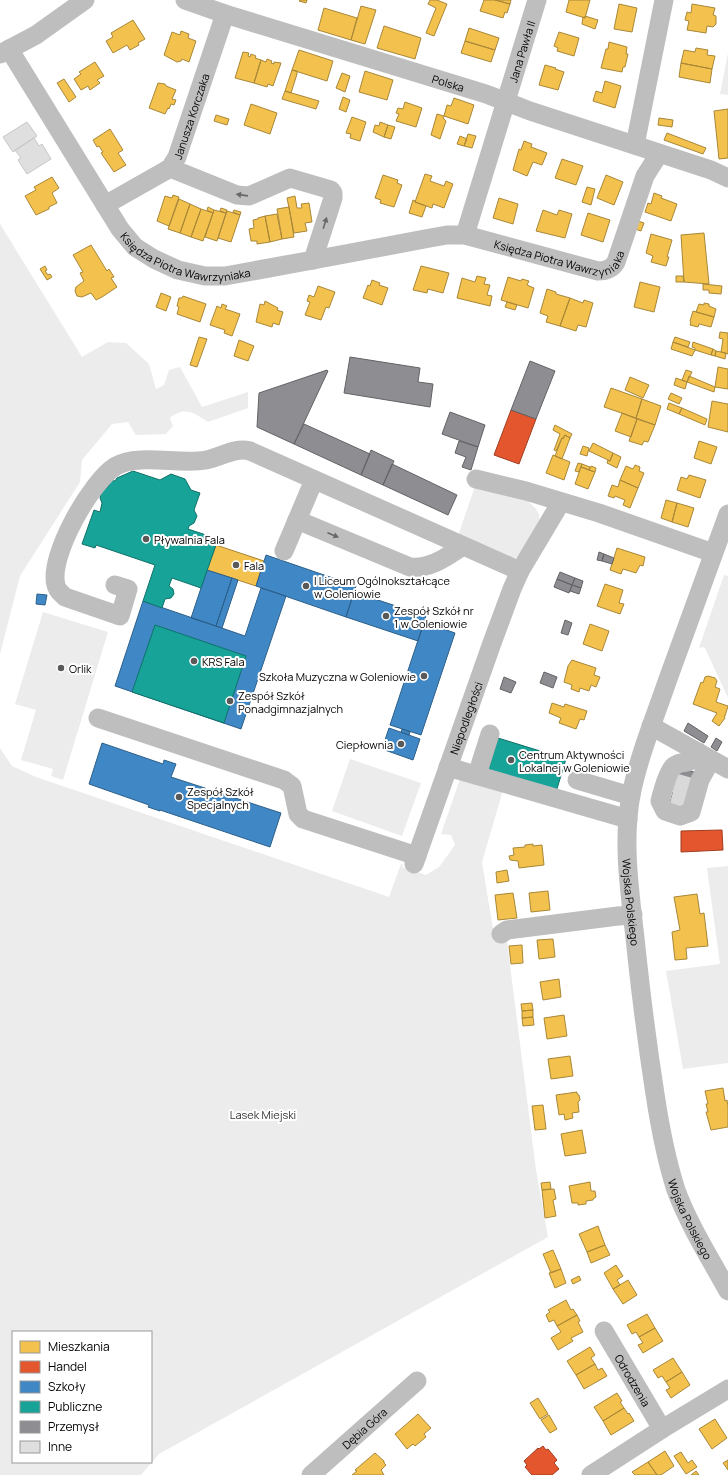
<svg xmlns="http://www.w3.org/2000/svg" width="728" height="1475" viewBox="0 0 728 1475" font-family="Manrope,sans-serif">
	<rect width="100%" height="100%" fill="#fff"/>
	<path fill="#ececec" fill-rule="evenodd" d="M728,53V95L720,94Z
		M0,224L82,357L108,342L126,343L149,364L156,389L164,385L169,370L180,367L202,407L248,392V408L208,422C194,413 185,406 170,418L173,426L166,434L136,435L128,422L112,424L82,460L80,482L20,576L0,654Z
		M476,483L526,499L536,509L539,514L540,527L523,554L516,558L508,557L465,540L459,533Z
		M724,575L728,576V698L705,648L703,647L699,648Z
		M43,612L108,632L63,780L51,776L53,769L21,760L36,710L15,704Z
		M0,748L12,766L36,777L389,897L401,864H403L402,867L426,875L439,867L455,845L451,835L441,834L461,776L503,790L482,862L493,929L507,941L536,1170L548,1237L159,1454L141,1475H0ZM13,1332H151V1462H13Z
		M350,759L421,783L402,836L332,811Z
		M728,866V1063L683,1069L666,971L720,964L707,868Z"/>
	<path fill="#f2c14e" stroke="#a98737" d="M300,0H307L306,3L299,1Z
		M430,0H437L447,4L434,36L426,33L436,8L428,4Z
		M484,0H495L510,4L507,13L505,12L503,18L480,11Z
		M495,0H511L510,4Z
		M569,0H590L585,18L566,12Z
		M619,4L637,8L632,32L614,29Z
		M692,4L715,8L713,15L716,16V24L713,27L707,26L706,33L687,30L689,21L685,20L687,12L691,13Z
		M361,6L376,10L365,44L351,40Z
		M324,8L357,18L351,40L318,30Z
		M585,16L598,20L595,29L582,24L583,17L585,18Z
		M133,20L145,39L138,43L139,45L130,50L127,45L113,53L106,41L113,37L111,33Z
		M384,26L421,38L415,59L377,48Z
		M469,28L499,38L495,50L465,41Z
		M181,31L189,34L188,38L196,41L189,62L182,59L181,61L177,62L164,55L172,32L180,35Z
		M559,32L579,38L574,56L557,51L558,48L554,46Z
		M465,41L495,50L491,62L461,53Z
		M609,42L627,47L626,54H628L625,67H623L622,72L601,68L606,49H608Z
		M696,48L708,50L707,55L715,56L712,69L681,63L684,50L695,52Z
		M299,50L333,61L327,81L292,70Z
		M243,52L249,53L248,56L250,57L251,54L256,56L255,58L261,60L254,83L235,78Z
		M267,59L272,61L271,63L274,64V62L281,63L273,86L268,84L267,87L254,83L261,60L266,62Z
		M95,62L104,76L97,80L100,83L90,90L88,86L81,90L74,79L81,74L79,72Z
		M681,63L712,69L710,83L679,77Z
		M545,65L556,68L555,69L564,72L558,90L539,85Z
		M292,70L297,71V74L291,93L285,91Z
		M365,71L393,80L387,100L359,92Z
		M342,73L350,76L345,92L336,88Z
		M64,79L76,97L69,102L57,83Z
		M605,81L621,86L615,108L593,101L596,91L602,93Z
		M158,83L165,84L166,86L176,90L172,99L176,100L174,105L171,104L169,109L168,108L165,114L149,108Z
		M285,91L319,101L316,109L282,99Z
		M343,97L350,100L346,112L339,109Z
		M454,98L474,105L468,124L444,116L447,105L451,106Z
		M405,102L422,108L416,127L396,121L399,114L396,113L398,108L403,109Z
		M251,104L277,113L270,134L244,125Z
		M728,109V158L719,159L714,111Z
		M437,114L444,116L443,118L446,121L440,139L431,135Z
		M216,115L229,119L227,125L214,121Z
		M352,117L366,122L360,141L350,138L351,134L346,133Z
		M659,118L673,120L672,127L658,125Z
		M380,122L388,125L384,137L373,132L375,125L379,126Z
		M388,125L395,127L391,139L384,137Z
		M110,129L123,150L118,153L126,165L114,172L101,153L103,152L99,146L97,147L93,140Z
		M667,133L706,148L703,154L664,140Z
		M468,134L476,136L472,148L464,146Z
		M460,136L467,139L464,146L457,144Z
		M524,141L532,144L531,147L547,153L542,165L533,162L527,176L513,170L519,149L521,150Z
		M562,159L583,166L576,185L555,178Z
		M425,174L432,176L430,181L444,186L446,181L453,184L444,208L433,204L432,208L415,202Z
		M383,175L398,180L397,183L402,185L394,207L380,203L381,200L375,198Z
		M606,175L623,182L614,205L597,198Z
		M52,177L59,188L52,193L57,203L49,207V209L36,215L25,196L36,190L34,187Z
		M587,187L595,189L591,205L582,202Z
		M654,193L662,196L661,198L677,204L671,221L645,212L648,203L651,204Z
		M173,195L179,197L169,226L157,221L165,196L172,198Z
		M295,196L297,208H302L301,204L309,203L312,222L305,223L307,231L294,233L287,198Z
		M499,198L518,204L513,224L493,218Z
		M179,199L190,204L180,233L168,229Z
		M413,200L415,201V202L426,206L422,217L409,213Z
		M190,204L201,209L191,237L180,233Z
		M208,207L214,210L213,213L207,210Z
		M289,207L294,237L282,239L277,209Z
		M221,208L227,210L226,213L220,211Z
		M201,209L213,213L203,241L191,237Z
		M214,210L226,213L217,241L205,237Z
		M234,210L241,212L240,215L233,212Z
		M543,210L557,215L559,210L572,214L565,238L536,231Z
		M227,211L240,215L231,242L218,238Z
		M588,213L610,220L603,242L581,235Z
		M277,214L282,239L270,242L265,216Z
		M265,216L270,242L257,244V241H251L249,229L254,228L253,220L258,219V218Z
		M638,221L644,223L641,231L635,229Z
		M704,233L709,284L684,282L681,235Z
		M651,234L672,240L667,257H669L666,266L651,262L653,256L646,253Z
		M91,245L107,271L109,269L114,277L111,278L117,287L102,297L96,300L91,293L82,297L77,296L75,291L76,287L84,281L80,273L83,272L73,255Z
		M45,266L47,270L45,271L48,275L50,274L52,277L47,280L40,269Z
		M421,266L449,273L443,293L428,289L427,293L413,290Z
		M477,276L486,278L484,284L490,285L487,295L492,296L490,306L457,298L462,278L475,282Z
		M676,276H683L684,282H676Z
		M508,277L521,281L522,279L529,281L527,285L534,288L528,308L501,300Z
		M372,280L380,283L379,285L388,288L382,305L363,298L368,285L370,286Z
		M640,282L660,287L654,312L634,307Z
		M703,284L722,286L721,294L709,293V290H703Z
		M318,286L335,292L329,308L326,307L321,320L305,315L310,302L307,301L309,295L314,297Z
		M547,289L556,292V294L570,298L560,326L546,322L548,316L540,313Z
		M161,293L171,297L166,311L156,307Z
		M183,296L206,304L200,322L177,314L179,307L177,306L179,298H182Z
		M570,298L583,303L584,300L593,303L586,327L578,325L576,331L560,326Z
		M265,301L278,308L277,310L283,312L279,325L273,323L272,327L256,322L260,304L264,305Z
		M507,302L517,305L515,310L505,307Z
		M704,303L709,304V306L716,309L714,317L696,312L699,304L704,305Z
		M222,304L227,306L225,309L240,314L232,336L224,333L225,330L210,325L217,306L221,308Z
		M693,311L714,317L711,327L699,324L698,327L690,325L691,322L690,321Z
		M720,332L728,333V354L721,352L723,339L719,338Z
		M199,337L207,339L197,367L190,365Z
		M675,337L690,342L688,347L673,342Z
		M239,340L254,346L248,361L234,356Z
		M673,342L695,350L692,356L671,349Z
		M693,342L713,349L711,355L695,350V348L692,347Z
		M713,349L716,351L715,356L711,355Z
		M716,351L726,353L725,359L715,356Z
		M718,367L728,369V389L715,387Z
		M686,370L692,372L687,382L682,380Z
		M689,376L715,387L714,392L687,382Z
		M630,377L649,385L643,398L625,390Z
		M676,378L687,382L685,389L674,385Z
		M611,388L642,399L636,418L604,407Z
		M671,393L682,398L679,404L668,399Z
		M642,399L661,406L655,425L636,418Z
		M712,401L728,404V432L708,427Z
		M669,403L682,408L679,414L667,409Z
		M682,408L707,419L705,425L679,414Z
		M622,413L637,419L631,437L615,431Z
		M637,419L655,425L648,442L644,441L642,445L629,441Z
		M555,425L572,434L570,438L565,435L563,438H562L556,451L554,450L560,434L553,430Z
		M565,435L570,438L562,459L555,456L562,438L563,439Z
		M699,441L717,447L711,464L694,458Z
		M593,443L613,453L610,461L589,451Z
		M583,446L589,448L587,456L580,454Z
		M613,453L621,457L617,468L607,463L608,460L610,461Z
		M553,455L570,462L564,480L546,473Z
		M578,463L582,464L579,472L575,471Z
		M582,464L590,467L589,470L581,467Z
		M635,465L640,467L639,471L644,473L638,488L620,480L626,466L633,469Z
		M591,466L596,468L595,472L589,470Z
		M581,467L595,472L588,489L575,484Z
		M689,475L706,480L700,498L677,490L681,477L687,479Z
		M620,480L638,488L630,508L623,505L625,500L615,496L614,498L608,496L612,485L618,487Z
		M666,500L677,503L672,522L661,518Z
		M677,503L694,508L688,527L672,522Z
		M216,545L264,561L256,586L207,570Z
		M617,548L645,557L643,566L640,565L636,573L623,569L621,574L610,570Z
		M605,584L623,590L619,603L624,604L620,614L597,606Z
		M590,624L609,631L602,651L583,644Z
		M572,660L596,668L594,675L600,677L596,687L591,685L589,691L580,688L579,692L571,689L572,685L564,682L568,666Z
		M708,676L715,678L717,681L715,687L720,689L716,702L728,706L725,716H724L725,718L719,726L712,721L717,713L693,704L701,682L703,683L705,677Z
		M552,703L564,707L565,704L587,711L584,720L580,719L576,729L559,723L561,718L549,713Z
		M533,844V846L542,845L544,865L519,868L518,861L510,860L509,856L514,855L513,848L525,847V845Z
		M507,870L509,881L497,883L496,872Z
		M548,891L550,910L531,912L529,893Z
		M513,893L517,918L498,920L495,895Z
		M697,894L700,914L704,913L708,946L686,948L687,959L675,960L672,932L680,930L674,897Z
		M553,939L555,957L539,959L537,940Z
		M522,945L523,963L511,964L509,946Z
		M559,979L561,997L543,1000L540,982Z
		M532,1003L533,1010L522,1011L521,1004Z
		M533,1010V1017L522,1018V1011Z
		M564,1015L567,1036L547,1039L544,1018Z
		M533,1017L534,1025L523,1026L522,1018Z
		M570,1056L573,1076L551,1079L548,1059Z
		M723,1088L725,1101L727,1100L728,1106V1127L711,1130L706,1112H708L706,1104H708L705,1091Z
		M577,1092V1094L579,1095L580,1100L578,1102L579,1112L572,1113L573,1118L565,1120L564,1114L559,1115L556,1095Z
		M543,1105L546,1129L535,1130L532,1106Z
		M582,1130L586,1153L565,1156L561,1134Z
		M550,1182L551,1189L542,1190L541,1183Z
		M590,1182L591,1191H595L596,1197L593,1199V1200L586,1201V1204L578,1205V1203H572L569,1186Z
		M554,1189L556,1199L553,1200L556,1216L545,1218L542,1190Z
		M598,1226L605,1245L587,1252L579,1234Z
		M605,1245L610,1255L591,1263L587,1252Z
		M553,1250L561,1269L551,1273L543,1254Z
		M616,1265L623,1276L617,1280L620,1285L613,1289L604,1273Z
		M561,1269L566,1283L555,1288L549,1273Z
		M579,1276L581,1280L573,1284L571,1280Z
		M628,1280L637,1295L623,1304L613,1289Z
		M566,1300L571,1310L573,1309L577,1315L557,1326L554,1320L549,1322L546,1315L550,1312L548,1310Z
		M647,1314L655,1328L639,1337L636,1332L632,1334L627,1325Z
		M577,1315L580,1321L578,1322L583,1332L571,1338L573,1341L558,1350L551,1338L561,1332L557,1326Z
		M655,1328L663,1341L643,1353L638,1345L643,1343L639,1337Z
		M590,1347L595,1355L591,1358L595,1364L576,1375L567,1361Z
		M673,1358L682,1372L666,1382L662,1376L658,1378L653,1370Z
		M595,1364L598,1370L602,1368L607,1376L584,1389L576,1375Z
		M682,1372L690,1385L671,1398L666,1390L670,1388L666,1382Z
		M617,1393L622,1401L620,1402L624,1408L603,1421L594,1407Z
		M538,1398L548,1414L540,1419L530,1403Z
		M624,1408L628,1414L629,1413L634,1421L611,1435L603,1421Z
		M418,1414L431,1428L424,1434L426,1437L415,1446L413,1444L407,1449L395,1434Z
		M549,1415L557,1429L550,1433L541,1420Z
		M715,1419L727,1438L712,1449L699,1429Z
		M665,1451L674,1466L661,1475H657L648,1462Z
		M681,1452L688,1463L692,1460L697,1467L686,1474L674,1456Z
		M375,1453L384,1461V1463L386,1465L381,1470L384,1475H352L357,1471L355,1470Z
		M728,1460V1470L723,1463Z
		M648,1462L657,1475H635L632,1472Z
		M696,1471L699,1475H691Z"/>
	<path fill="#e4572e" stroke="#a03d20" d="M511,410L536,419L519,464L494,455Z
		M722,830L723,850L681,852V831Z
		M543,1446L546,1450L548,1449L557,1460L554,1463L559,1469L552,1475H532L525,1467L527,1465L524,1461L538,1448L539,1449Z"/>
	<path fill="#3f88c5" stroke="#2c5f8a" d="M266,555L356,586L346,617L256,586Z
		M207,570L232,578L216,626L191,618Z
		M232,578L238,580L222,628L216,626Z
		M261,588L286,596L241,729L115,686L143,601L245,636Z
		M354,592L426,616L418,641L346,617Z
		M37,594L47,595L45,605L36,604Z
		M424,622L455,633L421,735L390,725Z
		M389,728L420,739L413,760L382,749Z
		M402,729L410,732L409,735L401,732Z
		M102,743L163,764L164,760L176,764L171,777L281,813L270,847L160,810V811L148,807L149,805L89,784Z"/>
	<path fill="#17a398" stroke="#10726a" d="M133,471L160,480L171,474L185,479L191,490L200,493L194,510L197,516L194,523L189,526L188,529L206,535L210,543L216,545L201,588L172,578L169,586L173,589L174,594L171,598L165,599L162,608L143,601L155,565L96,545L95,548L82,544L94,510L100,512L102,503L100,498L102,490L108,487L110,480L115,481L117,478Z
		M155,625L246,656L224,723L132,692Z
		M498,738L566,759L556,792L488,770Z"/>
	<path fill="#8d8d92" stroke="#636366" d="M350,357L420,368L418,382L433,384L430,407L344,393Z
		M530,361L555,371L536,419L511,410Z
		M327,370L328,371L294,444L257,427L259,393Z
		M450,412L485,425L478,447L442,434Z
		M304,424L370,454L361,475L294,444Z
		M459,441L478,447L471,470L462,467L466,457L455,453Z
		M371,450L394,461L383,485L361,475Z
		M392,464L457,495L448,515L383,485Z
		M599,552L604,554L602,561L597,560Z
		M604,554L614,558L612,564L602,561Z
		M560,572L575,578L572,585L557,579Z
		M575,578L583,581L581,588L572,585Z
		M557,579L572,585L569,593L554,587Z
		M572,585L581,588L579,594L570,591Z
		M565,620L572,623L568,635L561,633Z
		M544,672L557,677L553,688L540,683Z
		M504,677L516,682L511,693L500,689Z
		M688,723L708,736L704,743L684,731Z
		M716,738L722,742L717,751L711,747Z
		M680,768L694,772L683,810L669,806Z"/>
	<path fill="#dfdfdf" stroke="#c7c7c7" d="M27,122L37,136L13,152L3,137Z
		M34,138L39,146L42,144L51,159L27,174L18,160L21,158L15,150Z"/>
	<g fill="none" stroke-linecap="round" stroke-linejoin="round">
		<path stroke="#d9d9d9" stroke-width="19" stroke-dasharray="19 10" stroke-linecap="butt" d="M675,783L689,787
			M671,799L685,803"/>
		<g stroke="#bebebe" stroke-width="19">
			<path id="s1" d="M185,0L225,14L486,94L530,111L711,170L728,178"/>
			<path id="s2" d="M9,49L120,229L135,247L154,259L178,270L205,276H225L313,260L430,238L447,235H465L598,271C606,271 612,269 616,262L645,176L659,154"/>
			<path d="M0,54L36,35L85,0"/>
			<path d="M635,145L664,0"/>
			<path d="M170,168L237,195L249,196L290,178L331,190L333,193V198L313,260"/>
			<path id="s3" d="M105,205L165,171L170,168L177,157L225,14"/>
			<path id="s4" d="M465,235L537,0"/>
			<path d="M476,479L526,491L599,513L713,553"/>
			<path id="s5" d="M728,514C708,569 688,624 668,679C655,717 639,755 631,795C621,848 632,904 637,957C642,1003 648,1049 655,1094C660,1127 666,1159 676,1190C689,1225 710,1258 728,1291"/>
			<path d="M297,520L410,567C431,569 446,557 463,546"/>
			<path d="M284,551L314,480"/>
			<path d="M115,585L128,589L120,616L65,597C61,593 57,591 56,585C48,557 91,481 116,466C139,453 180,465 206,460C221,457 235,447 250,451L520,571"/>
			<path d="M98,718L284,780L292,786L298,814L303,819L417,856"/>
			<path d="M651,726L728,769"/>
			<path d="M698,752C688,769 685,758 674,766C668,770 662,793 660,801L665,811L680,816L691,812L700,780L711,760"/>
			<path d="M448,767L628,819"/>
			<path d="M477,775L490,734"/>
			<path d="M577,780L631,796"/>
			<path id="s6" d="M414,864L492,643L512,589L520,571L561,502"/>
			<path d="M501,934L507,930L618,916L633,915"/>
			<path id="s7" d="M604,1331L662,1429"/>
			<path id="s8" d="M311,1475L417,1381"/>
			<path d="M591,1475L662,1429L728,1389"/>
		</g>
	</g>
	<defs><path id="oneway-solid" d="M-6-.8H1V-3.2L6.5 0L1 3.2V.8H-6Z"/></defs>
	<g fill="#686868">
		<use href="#oneway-solid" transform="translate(242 195) rotate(-172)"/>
		<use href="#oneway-solid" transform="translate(325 223) rotate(-73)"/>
		<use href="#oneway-solid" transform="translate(333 535) rotate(23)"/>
	</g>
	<g fill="#595959" stroke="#fff" stroke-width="1.5">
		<circle cx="146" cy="539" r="4"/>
		<circle cx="236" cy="565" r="4"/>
		<circle cx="306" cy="586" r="4"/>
		<circle cx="386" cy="616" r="4"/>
		<circle cx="194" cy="661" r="4"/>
		<circle cx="61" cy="668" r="4"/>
		<circle cx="424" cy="676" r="4"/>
		<circle cx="230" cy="701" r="4"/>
		<circle cx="401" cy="744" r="4"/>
		<circle cx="511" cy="760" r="4"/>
		<circle cx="179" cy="797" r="4"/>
	</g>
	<g text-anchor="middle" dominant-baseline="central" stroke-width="4" stroke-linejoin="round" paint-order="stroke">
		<g font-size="11" fill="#000" stroke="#fff">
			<text stroke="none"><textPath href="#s4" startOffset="192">Jana Pawła II</textPath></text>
			<text stroke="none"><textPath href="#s1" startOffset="276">Polska</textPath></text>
			<text stroke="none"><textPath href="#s3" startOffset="131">Janusza Korczaka</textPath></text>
			<text stroke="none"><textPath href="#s2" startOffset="676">Księdza Piotra Wawrzyniaka</textPath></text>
			<text stroke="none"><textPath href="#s2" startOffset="287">Księdza Piotra Wawrzyniaka</textPath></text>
			<text stroke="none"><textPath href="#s6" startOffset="155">Niepodległości</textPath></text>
			<text stroke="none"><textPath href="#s5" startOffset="405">Wojska Polskiego</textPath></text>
			<text stroke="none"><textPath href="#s5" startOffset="729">Wojska Polskiego</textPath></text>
			<text stroke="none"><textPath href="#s7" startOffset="57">Odrodzenia</textPath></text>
			<text stroke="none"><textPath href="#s8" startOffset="71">Dębia Góra</textPath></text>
		</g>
		<g font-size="11" fill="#000" stroke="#fff" text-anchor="start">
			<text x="154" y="539">Pływalnia Fala</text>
			<text x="244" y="565">Fala</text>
			<text x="314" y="580">I Liceum Ogólnokształcące<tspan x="314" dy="13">w Goleniowie</tspan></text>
			<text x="394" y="610">Zespół Szkół nr<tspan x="394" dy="13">1 w Goleniowie</tspan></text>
			<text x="202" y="661">KRS Fala</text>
			<text x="69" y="668">Orlik</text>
			<text x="416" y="676" text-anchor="end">Szkoła Muzyczna w Goleniowie</text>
			<text x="238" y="695">Zespół Szkół<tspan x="238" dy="13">Ponadgimnazjalnych</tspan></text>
			<text x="393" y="744" text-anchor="end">Ciepłownia</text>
			<text x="519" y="754">Centrum Aktywności<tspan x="519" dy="13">Lokalnej w Goleniowie</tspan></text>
			<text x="187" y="791">Zespół Szkół<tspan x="187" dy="13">Specjalnych</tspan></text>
		</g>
		<g font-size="11" fill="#333" stroke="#fff">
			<text x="263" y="1114">Lasek Miejski</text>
		</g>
	</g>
	<rect x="12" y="1331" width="140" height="132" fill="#ffffff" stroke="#999999"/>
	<rect x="20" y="1341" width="20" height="12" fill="#f2c14e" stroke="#999999"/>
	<text x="48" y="1351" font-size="12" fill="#000000">Mieszkania</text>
	<rect x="20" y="1361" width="20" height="12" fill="#e4572e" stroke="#999999"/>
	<text x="48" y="1371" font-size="12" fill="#000000">Handel</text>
	<rect x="20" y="1381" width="20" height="12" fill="#3f88c5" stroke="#999999"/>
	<text x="48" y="1391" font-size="12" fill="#000000">Szkoły</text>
	<rect x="20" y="1401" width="20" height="12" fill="#17a398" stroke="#999999"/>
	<text x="48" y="1411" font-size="12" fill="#000000">Publiczne</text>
	<rect x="20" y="1421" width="20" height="12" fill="#8d8d92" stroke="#999999"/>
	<text x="48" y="1431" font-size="12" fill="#000000">Przemysł</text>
	<rect x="20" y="1441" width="20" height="12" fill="#dfdfdf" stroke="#999999"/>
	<text x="48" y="1451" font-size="12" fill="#000000">Inne</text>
</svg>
